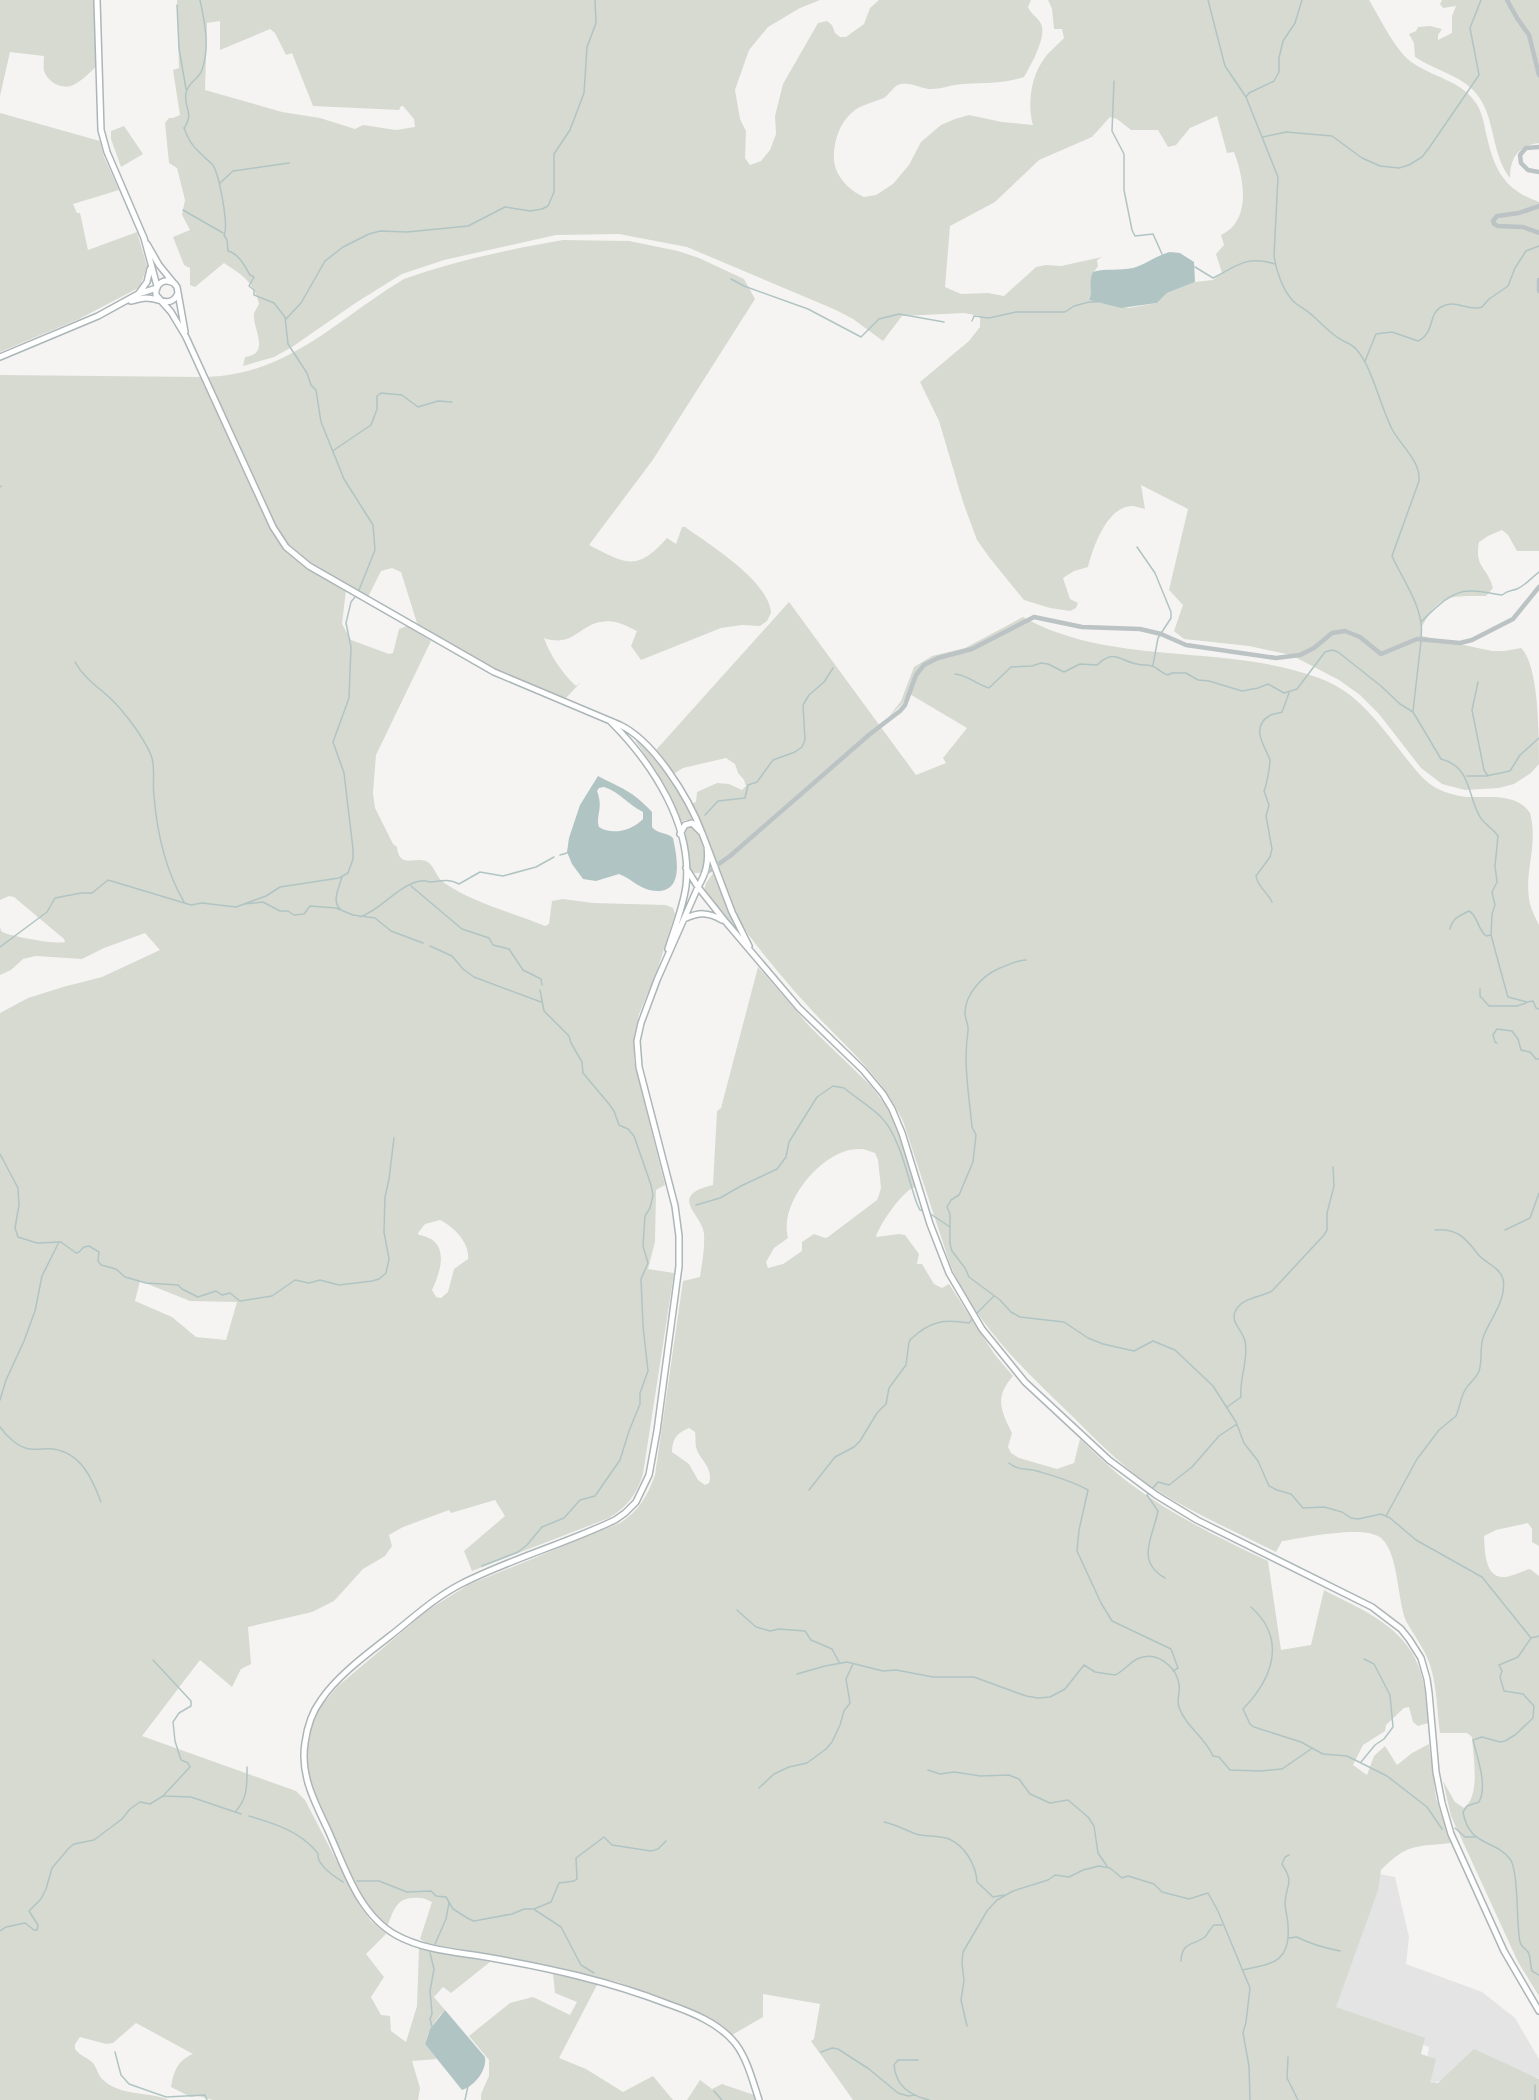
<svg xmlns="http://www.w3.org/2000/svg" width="1539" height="2100" viewBox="0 0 1539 2100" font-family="Karla,sans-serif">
	<rect width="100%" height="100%" fill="#f5f4f2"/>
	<path fill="#e3e4e3" d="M1374,1873L1395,1877L1409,1937L1406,1964L1482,1992L1515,2018L1539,2059V2078L1471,2057L1452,2077L1422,2087L1429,2047L1332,2009Z"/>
	<path fill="#d7dad1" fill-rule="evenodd" d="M0,0H97V66C90,72 83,80 75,84C64,91 48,83 44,71C43,67 44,61 44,56L10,52L0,96Z
		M177,0H820L800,8L768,27L749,50L735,90L740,119L746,131L745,158L750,165L761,161L770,150L776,134L775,116L783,84L818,23L827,21L832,25L835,33L840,37H846L864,24L870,8L879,0H1031L1028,7C1031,15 1041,19 1042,27C1045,40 1030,67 1024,77C1001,85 979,82 955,85C948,86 940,89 932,89C921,89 912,82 901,84C894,85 890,94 884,98C877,101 869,103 862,106C842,115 833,139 834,160C835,176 850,191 864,197L876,195L893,184L909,165L921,142L941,125L955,119L969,115L1002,122L1033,125C1027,105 1031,76 1044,59C1049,51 1058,45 1064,38L1062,29H1054L1052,9L1048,0H1369C1380,18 1394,48 1410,61C1431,77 1461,80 1476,103C1482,112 1484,123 1486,133C1494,169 1503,189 1539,202V551H1517L1508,535L1502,530L1488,536L1479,542C1474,568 1488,567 1493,588L1486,596C1451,596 1438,593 1421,629L1422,636L1492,651H1504L1521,648C1539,664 1539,736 1539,764L1531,773L1514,784L1499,788L1465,790L1442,784L1421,768L1379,714L1360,695L1339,680L1291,655L1249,646L1184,639L1174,631L1183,605L1169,590L1188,509L1141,485L1145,509C1141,508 1135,506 1131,506C1106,508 1093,548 1088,567L1074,571L1063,578L1070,599L1078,603L1076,608L1070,611L1050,608L1024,600L989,557L977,540L963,502L939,421L920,382L969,341L980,327V316L964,313L902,316L883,341L853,319L836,310L687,247L619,234L556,235L444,260L402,274L357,302L292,347L274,357L243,366L245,357C270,354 254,330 254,317C253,313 257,308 259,304C254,282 241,274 224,263L195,287L190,285V268L184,265L173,237L190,230L182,215L185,200L177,168L169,163L165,123L169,118H173L180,115L173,70L179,68ZM220,21V50L270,29L275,33L286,55L292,53L313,106L399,110L401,106H403L414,119L415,127L396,130L363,125L355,129L320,118L282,112L205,90L207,23ZM1217,116L1227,153L1234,152C1244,178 1252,221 1221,235L1224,245L1216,254L1222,273L1213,280L1195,282L1167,293L1157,303L1129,308L1089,300C1094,285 1087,281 1098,266L1097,260L1102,257L1061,266L1046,265L1036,267L1004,296L988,293L961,294L945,287L950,226L995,202L1039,160L1092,137L1110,117L1117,119L1131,130H1158L1168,147L1176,145L1190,128Z
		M1442,0H1539V143C1519,146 1510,156 1510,178C1489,151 1497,113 1472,89C1456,74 1433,69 1415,57L1414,43L1409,34L1416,31L1418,27L1430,26L1442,29L1438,35V40L1452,33V16L1456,6L1443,8L1440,4Z
		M0,113L100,141L104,157L119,190L73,204L77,213H80L88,250L137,232L147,266L140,287L79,319L0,352Z
		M124,126L143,154L121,167L111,139V131Z
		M563,240L629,241L678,251L699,258L744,279L755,299L652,461L589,545C626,564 637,572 667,538L676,544L682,527H685C709,544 770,582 771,613L767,621L760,626L742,625L721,628L641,660L631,646L637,631C625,625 614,619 601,622C579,625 573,648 544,638C550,655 562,673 576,686L581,682L566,698L558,697L495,671L420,627L417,623L401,572L392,568L381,571L368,597L307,561L285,541L275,525L207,377C290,374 337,319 404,279C455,261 510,249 563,240Z
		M0,375L200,377L275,537C294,562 320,575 346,590L342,624L351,640L389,654L393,653L399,629L407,626L431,641L376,755L373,793L375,808L393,844L397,847C399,871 419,854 429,863C435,868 436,876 443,882C471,902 513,913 545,926L549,924L552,901L563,899L593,903L666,905L673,908L675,914L657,971L639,1014L634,1037V1061L665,1185L656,1190L655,1242L648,1269L674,1273L643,1474C637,1494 627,1507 609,1518L472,1571L464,1551L505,1516L495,1500L451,1513L449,1510L403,1527L389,1535L392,1546L385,1556L363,1569L334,1601L312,1612L248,1627L251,1664L241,1669L232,1687L200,1660L142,1736L296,1791L305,1800L360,1906L371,1921L386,1934L366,1954L384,1977L371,1997L381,2015L390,2016L391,2031L406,2042L417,2006L419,1948L490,1962L451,1993L443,1987L434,1997L445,2010C435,2020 428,2030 425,2044L437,2059L412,2061L420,2088L418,2100H213L198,2096L191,2097L171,2087C174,2071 177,2061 193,2054L136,2023L113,2043L106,2044L80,2037L75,2044V2049C80,2056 87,2057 93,2063C97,2068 98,2075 102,2079C120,2097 149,2091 169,2100H0V1013L28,998L63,987L102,977L160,950L145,933L104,948L82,959L36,956L23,959L11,970L0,975V926L1,931C6,936 59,945 65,942L64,939L14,897L9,896L0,900ZM440,1220C453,1226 470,1243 468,1259L454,1269L448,1292L441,1298L436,1297L432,1290C442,1269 450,1240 419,1235L418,1233L425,1224ZM140,1281L190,1301L237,1302L226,1340L196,1337L172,1317L135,1301Z
		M789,602L916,775L946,763L943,758L967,728L908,693L903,703L888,718L901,701L914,667L932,656L965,648L1023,617C1111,667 1226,643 1319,678C1356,691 1379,723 1402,753C1412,765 1422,780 1436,788C1446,793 1457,796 1467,797C1488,798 1516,792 1530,813C1539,846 1523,871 1530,904C1532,911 1536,919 1539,925V1546L1532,1542V1529L1528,1523L1496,1530L1484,1536C1485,1548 1484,1576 1502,1577C1509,1578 1522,1571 1530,1569L1539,1576V1996L1518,1962L1451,1816L1443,1781L1455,1802L1464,1808C1481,1795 1473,1757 1472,1737L1467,1733H1440C1437,1712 1437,1686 1430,1665C1425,1649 1414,1636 1406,1621C1397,1600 1399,1554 1381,1538C1364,1524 1303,1538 1282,1541L1276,1552C1236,1532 1195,1514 1158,1491C1126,1470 1099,1443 1072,1416C1025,1371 976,1325 950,1264L903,1121C881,1074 841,1043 807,1005C787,983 766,958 748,934C721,895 716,844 691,804L696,802L697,792L717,783L729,784L742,790L746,786L744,780L738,773L735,764L726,758L683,768L672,775L656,750Z
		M637,740C655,750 684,799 692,820H685L679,823L657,772L636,742Z
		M688,826H693C703,838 706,855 704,870L699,873H694L690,869L685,830Z
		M714,872L728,911L740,934L704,890L706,883Z
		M758,967L811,1028L870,1085L885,1104L896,1125L915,1187C903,1190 879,1225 876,1237L899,1234L905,1235L919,1254L917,1264H922L934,1284L942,1288L949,1284L995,1355L1013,1376C994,1398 1001,1410 1012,1433L1008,1447L1011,1453L1019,1458L1057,1469L1074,1463L1080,1439C1097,1455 1113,1471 1132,1485C1174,1516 1221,1539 1268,1561L1281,1650L1311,1645L1324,1590C1364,1611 1410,1628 1422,1677C1426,1692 1426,1708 1428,1723L1418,1726L1413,1722L1409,1707L1404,1708L1386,1725L1385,1731L1363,1745L1353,1765L1367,1775L1374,1756L1385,1746L1397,1765L1412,1753L1429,1744L1436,1798L1451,1843C1415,1847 1408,1843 1381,1870L1378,1890L1336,2007L1425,2038L1421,2054L1436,2059L1430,2083H1438L1474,2049L1539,2079V2100H853L811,2041L814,2039L820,2004L763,1994V2017L732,2035L712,2020L618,1982L428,1944L420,1939L432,1902C425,1898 420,1897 412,1898C395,1899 393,1913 387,1927L364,1903L309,1792L305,1739L320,1701L327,1699L338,1686L428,1610L468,1585L620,1523C638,1512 648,1495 655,1475L683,1281L700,1277C702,1263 705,1248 704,1234C703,1215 666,1196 713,1185L717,1111L721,1108ZM863,1149L875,1153L878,1160L881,1188L879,1195L877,1200L828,1237L825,1238L814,1234L802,1242V1251L783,1264L768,1268L766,1262L774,1248L788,1238C779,1204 817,1158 849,1150C853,1149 859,1149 863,1149ZM689,1428L695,1432C696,1437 695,1442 696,1447C699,1460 714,1467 709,1483L705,1485L698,1480L689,1464L672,1452C672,1439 677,1433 689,1428Z
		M553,1974L598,1983L559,2058L586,2069L623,2092L653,2076L673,2100H481V2094L489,2076V2060L469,2036L510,2003L533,1997L570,2015L577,2002L555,1993Z
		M700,2080L712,2089L722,2084L757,2096L758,2100H687Z"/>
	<path fill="#b1c4c4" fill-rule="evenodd" d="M1170,252L1180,253L1194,262L1195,282L1167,293L1157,303L1121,308L1089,300C1093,291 1088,282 1093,272C1106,268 1119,271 1133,268C1145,265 1157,255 1170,252Z
		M598,776C621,788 633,791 652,812V827C657,834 667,832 673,838C677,857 686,898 649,890C638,887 630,878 619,874L596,881L583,879L572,864L567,852L569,838L580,805ZM604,787C620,792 628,805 643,812V819C633,830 612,836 599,827C595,816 604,809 597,791L599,788Z
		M445,2010L485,2057C487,2071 474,2086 462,2090L425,2044L430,2029Z"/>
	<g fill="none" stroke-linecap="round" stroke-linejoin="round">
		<path stroke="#b1c4c4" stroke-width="1.5" d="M200,0C205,23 210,47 202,70C199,79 188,82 186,93C183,108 195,112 184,128C191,147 198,151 212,164C219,172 229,226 224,235L227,240L228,251C238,253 245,266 250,275L254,277L249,286L254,290V295L274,303L285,317L288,344L307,373L311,385L316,390L321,422L344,479L373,525L375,550L359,590
			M1208,0L1225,66L1246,97L1278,177L1274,256C1276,271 1283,291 1294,302C1300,307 1307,310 1313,316C1321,323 1328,331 1337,337C1343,342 1351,343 1356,349C1372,366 1380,406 1392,429C1400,445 1421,461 1419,481L1392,556C1403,581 1425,609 1421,637
			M177,5L179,48L186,89
			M1114,81L1112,131L1124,154V190L1132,230L1135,236L1153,234L1162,254
			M1246,97L1249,93L1274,81L1279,72V58L1283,41L1295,23L1302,0
			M1263,137L1286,132L1332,136L1362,158L1380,166L1399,168L1409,165L1422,157L1429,148L1479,75L1470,28L1481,0
			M220,183L233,171L289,163
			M183,210L223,233
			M1195,267L1213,278C1237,266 1246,255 1275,264
			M731,279L744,286L808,309L861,337L879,319L899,314L944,322
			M286,319L301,303L325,261L343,247L369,234L380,231L407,232L468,226L505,207L530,211L542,209L548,206L554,192V154L570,130L584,93L587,47L596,23L595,0
			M972,321L974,316L989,318L1016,312H1065L1074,306L1089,302H1097
			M1365,361L1376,334L1392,332L1418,341C1435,333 1428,314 1441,307C1456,298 1467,312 1482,307L1489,299L1508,286L1515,268L1526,251L1539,246
			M334,450L371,425L377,409V396L381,393L402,395L418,407L438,401L452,402
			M0,487L1,486
			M1137,547L1155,573L1171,612V618L1158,638L1153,665
			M1422,621C1434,609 1451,591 1469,591C1481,590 1491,594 1502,595C1508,590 1511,591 1517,589C1526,585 1532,577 1539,572
			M75,662C83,677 98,687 110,698C124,711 144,738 151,755C156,768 152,782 154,796C157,833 166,871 184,902
			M955,674C968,675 977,685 989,688L1011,667L1032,666L1041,663L1048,664L1064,672L1080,664L1097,665C1115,648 1119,661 1137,664C1143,666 1151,664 1156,668C1161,671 1162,673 1168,675L1172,673H1186L1198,680L1209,681L1242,691L1258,688L1268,684L1284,693L1297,689L1325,652L1332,650L1338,652L1381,686L1400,704L1413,712L1441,759C1471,767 1467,793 1479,815C1483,824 1492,827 1498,836L1495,866L1497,882L1492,892L1495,905L1492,914L1491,935L1507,994L1508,997L1527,1002L1533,1001L1536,1008L1539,1009
			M1478,682L1472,710L1484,770L1488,776
			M1413,711L1421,641
			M1467,776H1486L1510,771L1520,755L1539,738
			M705,815L718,801L745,798L748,785L757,782L773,760L795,752L802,747L805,740L803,705L809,695L824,682L833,668
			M560,855L567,853
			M411,886L462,929L489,938L493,945L509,949L523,970L541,979L542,985
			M1272,902C1268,893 1257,886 1256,876L1270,857L1272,849L1266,816L1269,805L1264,791C1266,788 1270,766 1270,760C1265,746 1250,728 1269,716C1273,713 1278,714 1282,712L1289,693
			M244,904L263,902L280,911H288L294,915L304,914L310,906L336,908L353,915L375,918L391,931L423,943
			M341,910C331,902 339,888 342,877
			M360,917C381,910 399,884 421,881C429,880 424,882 431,882C441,881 448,878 459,884L480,872L503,876L536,867L554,857
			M1450,929C1453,917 1460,916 1469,911C1478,916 1477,928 1486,936L1491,935
			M430,946L452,956L463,969L474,977L541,1002
			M0,947L47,912L55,898L81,893H92L108,880L191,905L202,903L236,907L266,896L280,887L339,878L348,873L353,859V849L344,773L333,742L349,698L351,647L346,623L351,602L355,597
			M1026,960C1017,960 1008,965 1000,968C983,975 965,994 965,1013C965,1020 969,1024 968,1031C963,1063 969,1095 972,1127L976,1135L973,1162L959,1195L951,1200L947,1207L950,1214V1244L952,1251L965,1268L969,1277L1000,1300L1011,1312L1020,1317L1064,1322L1088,1338L1103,1344L1134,1351L1153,1341L1175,1350L1213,1386L1236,1422L1244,1443L1258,1461L1269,1486L1277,1490L1291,1494L1303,1508L1324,1507L1342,1512L1351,1518L1358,1519L1381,1514L1390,1518L1416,1540L1482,1577L1531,1638
			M1480,989V996L1489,1006H1517L1526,1003
			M1497,1043L1495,1042L1493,1035L1497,1029L1512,1031L1518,1039L1521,1050L1530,1052L1536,1059H1539
			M0,1154L18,1188L19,1205L15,1228L18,1237L37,1243L61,1242L76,1253L79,1252L84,1247L89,1246L99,1252L98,1261L101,1265L116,1269L125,1277L146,1283L178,1285L182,1289L198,1297L216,1291L222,1295L230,1293L240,1301L272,1296L295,1280L309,1283L320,1280L339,1285L372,1281L379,1279L386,1273L389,1259L384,1232L385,1197L389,1179L394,1138
			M696,1205L720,1198L741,1186L777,1169L786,1157L789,1142L817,1097L833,1086L844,1088C856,1098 870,1106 881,1117C900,1136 908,1179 917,1204L920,1210L924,1211
			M929,1213L950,1227
			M1505,1230L1530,1218L1539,1193
			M976,1314L994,1296
			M0,1400L6,1380L24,1341L35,1311L42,1276L58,1244
			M1227,1407L1241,1397C1239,1378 1249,1360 1245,1341C1242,1329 1227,1320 1238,1307C1246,1297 1262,1297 1272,1291L1324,1235L1327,1230V1213L1334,1186L1333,1167
			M0,1427C6,1436 19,1448 30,1449C37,1450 45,1448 53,1449C81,1453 92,1478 101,1502
			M1009,1463C1018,1471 1027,1468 1037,1471C1054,1476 1072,1481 1088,1490L1079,1530L1077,1551L1101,1603L1112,1621L1171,1649L1178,1668L1173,1671
			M809,1490L835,1457L854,1447L860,1441L877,1413L886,1404L889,1388L906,1365L909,1342L911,1339C930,1321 944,1319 969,1323L973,1318
			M1386,1516L1417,1459L1439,1430L1456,1416C1460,1407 1460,1399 1465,1390C1469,1383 1476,1379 1479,1371C1483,1359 1479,1346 1484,1335C1491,1318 1507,1299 1503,1279C1501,1268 1483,1262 1477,1253C1465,1237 1456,1228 1435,1230
			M482,1566L518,1552L527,1545L542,1527L564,1518L580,1500L595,1496L620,1460L629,1431L640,1404V1393L648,1371L643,1326L641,1279L648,1263L643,1246L645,1216L650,1208L653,1195L651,1185L634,1136L628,1129L619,1125L614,1111L609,1104L583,1073L582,1062L571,1043L569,1036L544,1011L540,990
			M1165,1578C1135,1561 1153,1537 1158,1511L1147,1495L1158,1482L1169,1485L1192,1467L1219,1436L1237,1424
			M1251,1607C1287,1639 1273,1678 1243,1709L1250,1724L1254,1727L1301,1742L1323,1754L1347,1756L1387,1776L1427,1807L1442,1829
			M737,1610L756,1627L770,1631L779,1629L805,1631L811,1640L832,1649L839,1662
			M1539,1636L1531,1638L1518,1657L1499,1665L1502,1671L1500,1677L1504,1691L1523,1694L1534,1706L1533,1718L1515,1735L1505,1741L1500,1742L1482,1737L1473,1740C1477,1757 1488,1785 1479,1802L1467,1806L1463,1812C1469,1847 1495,1839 1510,1859C1519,1871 1516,1924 1520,1942C1521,1947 1525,1948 1528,1952C1531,1957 1530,1965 1532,1971L1539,1975
			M797,1674L825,1666L847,1662L883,1671L896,1670L933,1677H974L1026,1696L1038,1698L1050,1697L1065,1689L1084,1665L1095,1672L1115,1675C1124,1671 1129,1663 1137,1659C1156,1650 1176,1666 1179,1684C1181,1692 1176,1699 1179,1707C1185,1726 1206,1738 1213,1756L1219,1757L1230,1770L1260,1771L1282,1769L1311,1749
			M1361,1762L1375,1745L1384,1739L1393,1727L1390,1695L1374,1664L1364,1659
			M928,1770L940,1774L954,1772L981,1776L1009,1775L1019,1779L1030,1794L1050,1803L1068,1800L1088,1817L1094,1826L1098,1853L1107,1866
			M759,1788L774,1774L789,1767L807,1763L826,1749L832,1742L840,1725L844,1711L850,1703L846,1679L853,1664
			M164,1796L191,1797L241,1814
			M236,1811C248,1798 247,1783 247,1767
			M249,1816C273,1823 299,1831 316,1851C321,1857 316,1853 319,1860C323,1869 335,1877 343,1882
			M884,1822C895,1824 905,1830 916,1834C926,1837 939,1835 949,1839C965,1846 976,1865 977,1882L993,1897L1004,1895
			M1455,1828L1465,1837H1476
			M357,1881H379L407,1892L431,1891L436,1896L446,1897L453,1909L469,1919L474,1921L512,1914L524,1909H534L551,1902L559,1883L574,1881L577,1879L576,1858L604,1837L612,1845L651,1851L658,1849L666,1841
			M535,1910L561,1927L581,1965L594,1973
			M0,1931L6,1927L25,1923L34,1930H37L38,1925L29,1911L41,1899L46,1889L52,1868L69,1848L74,1844L94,1840L122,1819L130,1809L140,1802L150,1804L163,1796L190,1767L188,1763L181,1760L175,1741L173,1722L179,1713L191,1706V1701L153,1660
			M1289,1938L1297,1937C1310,1944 1325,1948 1340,1951
			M435,1944L446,1919L449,1903
			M430,1953L434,1969L430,1991L432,2014L430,2019L432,2027
			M1181,1961C1182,1941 1193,1946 1205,1937C1209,1933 1209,1929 1214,1925H1222
			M1242,1970C1271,1964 1291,1963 1288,1926C1288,1918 1285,1910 1285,1903C1286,1883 1295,1885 1282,1864L1285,1857L1289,1855
			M967,2026L961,2000L964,1981L962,1963L963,1952L987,1911L997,1900L1013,1891L1048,1880L1055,1875L1069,1877L1083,1870L1099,1866L1110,1868L1122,1878L1128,1876L1154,1884L1162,1892L1189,1899L1208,1893L1218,1911L1250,1988L1246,2022L1243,2033L1249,2066L1250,2100
			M115,2052L121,2075L129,2084L166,2097L205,2095L207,2100
			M821,2052L832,2048L838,2049L869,2069L898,2093L908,2096L916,2095
			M1288,2057L1287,2078L1298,2100
			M918,2060H898L894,2065C896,2086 909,2095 929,2100
			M1535,2085V2100
			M714,2091L722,2100
			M465,2100L468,2086"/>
		<defs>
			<path id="secondary" d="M97,0L101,130L107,152L144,238L157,286
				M147,244L159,265L177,287L185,332
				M175,284C165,277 155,283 156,295L171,312L186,337L273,527L286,547L309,566L494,672L620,725C654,741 689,798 702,833
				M139,293L147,282L150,269
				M131,301C136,300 141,298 146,298C160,298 171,309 178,293
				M0,357L98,316L138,294L157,288
				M611,722C652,763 693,825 686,886C683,908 674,929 668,949
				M680,834L685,825L692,823L702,833L732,912L749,946
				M707,846C709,863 706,873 698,887L657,980L641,1023L637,1041L639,1067L675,1206L679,1236V1266L657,1431L649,1475L636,1502L625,1513L615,1520C565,1544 510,1559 461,1584C434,1598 413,1618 390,1636C367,1654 337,1676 321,1700C312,1712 307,1728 305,1743C300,1774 314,1801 327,1828C344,1865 358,1914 396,1935C423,1950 456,1952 486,1957C549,1968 609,1981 668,2004C691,2012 719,2023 735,2043C747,2058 753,2082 759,2100
				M686,868L698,887L725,921L799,1008L863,1070L883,1094L892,1109L902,1133L930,1224L949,1273L982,1329L1025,1382L1109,1460L1156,1495L1197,1520L1372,1607L1401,1629L1409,1639L1421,1658L1427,1679L1429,1693L1436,1772L1442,1803L1451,1834L1504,1951L1539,2011
				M684,919C699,912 708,912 722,920"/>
		</defs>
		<use href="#secondary" stroke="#acb6b8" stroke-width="8"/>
		<path stroke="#bcc3c5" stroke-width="4.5" d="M1507,0L1517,18L1529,35L1539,75
			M1539,147L1526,148L1520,155L1521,163L1528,170L1539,172
			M1539,206L1519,213L1497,216L1493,221L1494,224L1498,226L1523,227L1539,233
			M1539,280V291
			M706,873L730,856L870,734L900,711L905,705L916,675L924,665L938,658L972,649L1034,617L1082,627L1140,629L1161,634L1186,645L1276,658L1300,655L1314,648L1332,633L1345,631L1360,637L1381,654L1417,639L1460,643L1472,640L1513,619L1539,587"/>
		<use href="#secondary" stroke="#fff" stroke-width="5"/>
	</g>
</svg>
